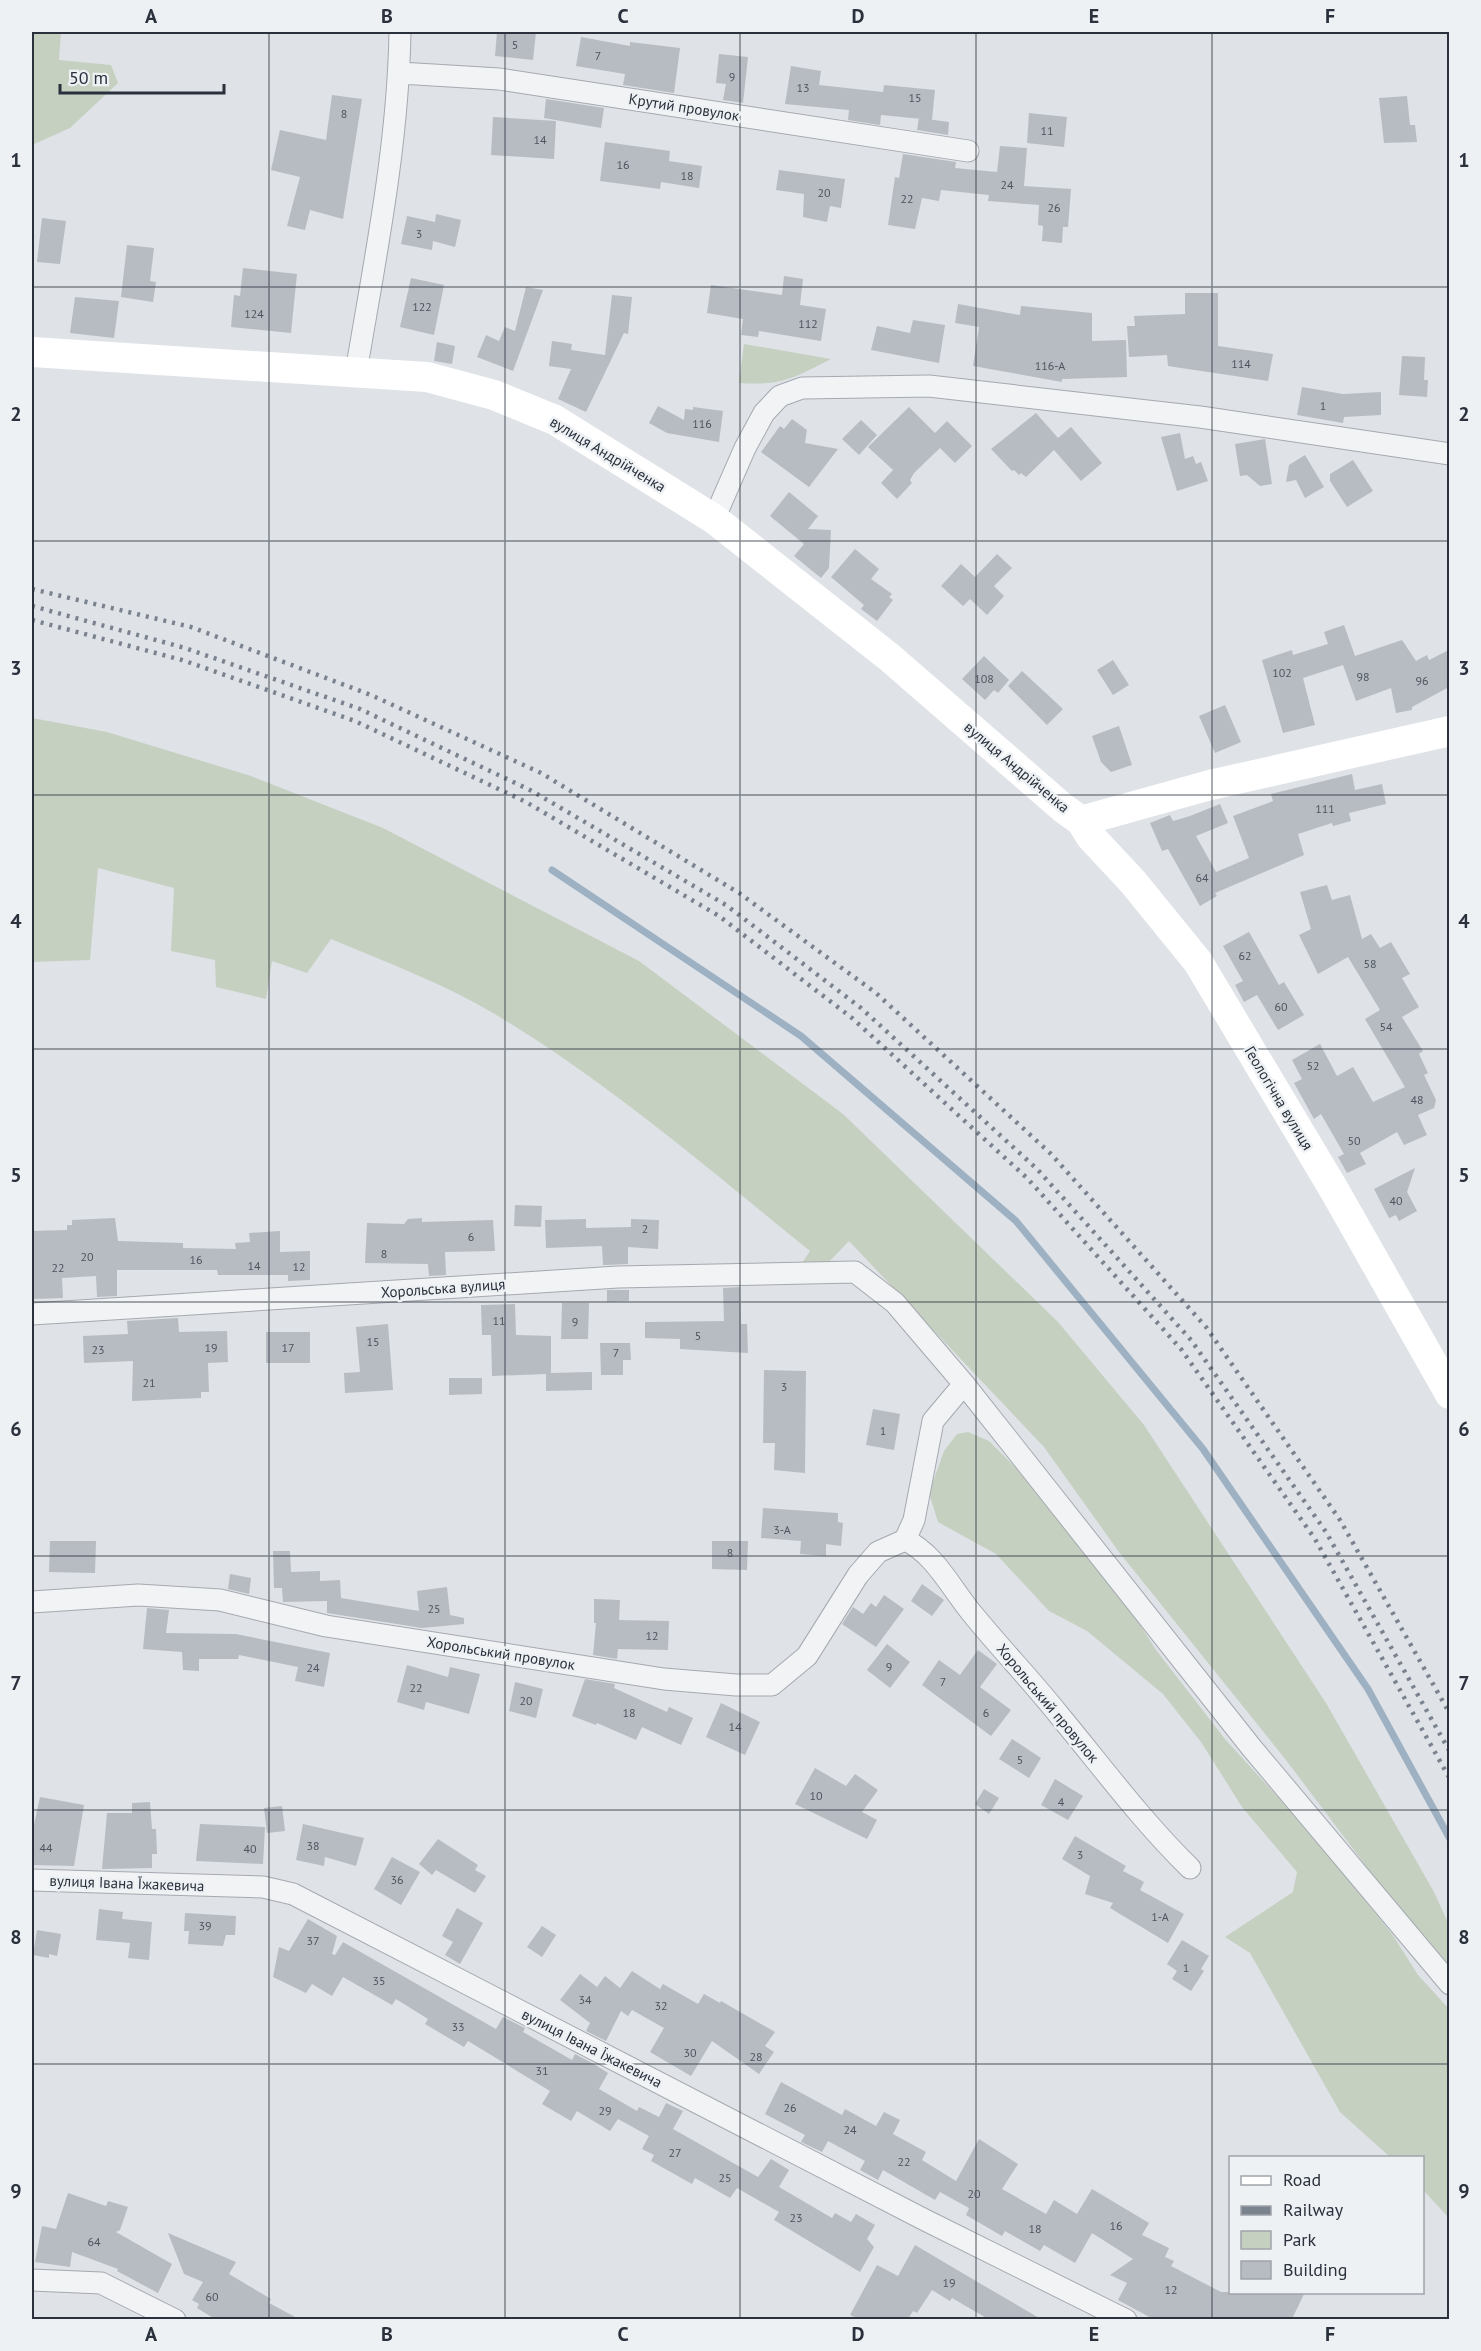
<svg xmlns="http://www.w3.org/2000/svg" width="1481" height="2351" viewBox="0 0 1481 2351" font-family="'PT Sans',sans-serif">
	<rect width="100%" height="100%" fill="#dfe2e7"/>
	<path fill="#c5d0c1" d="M32,32H61L59,60L111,65L118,83L70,128L32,145Z
		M744,344L831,359C794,378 781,386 739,383Z
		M32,718L107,732L251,776L383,828L639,961L843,1114L1058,1322L1144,1425L1326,1703L1434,1892L1449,1925V1976L1286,1760L1119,1552L1044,1447L849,1241L824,1267L800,1266L810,1251C707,1168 607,1081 493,1013C443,983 385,962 331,939L307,973L272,961L266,999L216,987L215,960L171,951L174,888L98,868L90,960L32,962Z
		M968,1432L989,1441L1039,1491L1115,1586L1156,1650L1225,1739L1308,1830L1392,1934L1418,1975L1449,2009V2218L1423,2190L1422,2158L1390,2157L1340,2112L1250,1953L1225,1937L1293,1892L1297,1872L1242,1807L1201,1742L1163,1694L1087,1631L1049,1611L996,1554L938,1522L929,1493L944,1451L957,1434Z"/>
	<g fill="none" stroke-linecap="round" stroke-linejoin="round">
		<path stroke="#9db1c3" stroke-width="7" d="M552,870L801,1036L1016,1221L1203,1449L1368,1689L1450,1839"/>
	</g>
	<path fill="#b7bcc3" d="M497,32H536L533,60L495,56Z
		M581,37L630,46V42L680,48L674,93L623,85L625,74L576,66Z
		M719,54L748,57L743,103L723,100L726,84L716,83Z
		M791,66L821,71L819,85L883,92L884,85L935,90L932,120L881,115L880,125L848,120L849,110L785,104Z
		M332,95L362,99L343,219L310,210L305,230L287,226L300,177L271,170L280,130L326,140Z
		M1407,96L1410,125H1415L1417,142L1384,143L1379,98Z
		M546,99L604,108L601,128L544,118Z
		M1029,113L1067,117L1064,147L1027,143Z
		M493,117L556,121L554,159L491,155Z
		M919,118L949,122L948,135L917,130Z
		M605,142L670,151L669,161L702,166L699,188L661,182L660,189L600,181Z
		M1000,146L1027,148L1024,186L1071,189L1068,227H1063L1062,243L1042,241L1043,226L1038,225L1039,205L988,201L989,195L941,190L939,201L922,198L915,229L888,225L895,177L899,178L903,154L956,162L955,168L997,172Z
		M779,170L845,179L841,208L830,206L827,222L803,217L804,194L776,190Z
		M436,214L461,220L455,247L433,241L432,250L401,244L407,216L435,222Z
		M42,218L66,221L60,264L37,262Z
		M127,245L154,248L150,281L156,282L153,302L121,297Z
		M243,268L297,274L291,333L231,327L234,295L240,296Z
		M784,276L803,279L800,305L826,309L821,341L759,331L758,337L741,335L743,319L707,313L711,285L782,295Z
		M411,278L444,285L434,335L400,327Z
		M526,287L543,290L513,371L477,357L486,335L499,341L505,327L515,331Z
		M1185,293H1218V346L1273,354L1268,381L1168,366L1167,355L1129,357L1127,326H1135L1134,316L1185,314Z
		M612,295L632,297L628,334L624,333L586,412L558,399L571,369L549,366L552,341L572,344L571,350L605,355Z
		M75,297L119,301L114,338L70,333Z
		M958,304L1020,315L1021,306L1092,313V341L1126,340L1127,377L1062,379V382L973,366L979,327L955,323Z
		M913,320L945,325L939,363L871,350L877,326L910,333Z
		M437,342L455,346L452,364L434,361Z
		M1402,356L1425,357L1424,380H1428L1427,397L1399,395Z
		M1302,387L1343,394L1381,392V415L1344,417L1343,423L1297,415Z
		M658,406L684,420L685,409L693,410V407L723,411L719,442L667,433L649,423Z
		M909,407L935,433L947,421L972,446L955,463L940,448L914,473L910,480L912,483L897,499L881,483L893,470L868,447Z
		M1036,413L1058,438L1071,427L1102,463L1081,481L1054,450L1026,477L1021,473L1019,475L1014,470L1012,471L991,449Z
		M792,419L807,430L805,443L838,449L809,487L761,452L780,426L784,429Z
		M861,420L877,435L859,455L842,439Z
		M1180,433L1185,459L1193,456L1196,464L1201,462L1208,481L1177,491L1161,437Z
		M1265,439L1272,484L1260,486L1247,475L1240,476L1235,444Z
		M1305,455L1324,487L1305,498L1296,480L1286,482L1289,465Z
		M1353,460L1373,491L1347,507L1330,481V474Z
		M789,492L818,516L808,529L831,530L829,568L821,578L794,556L804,544L770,516Z
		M855,549L879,569L871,579L892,594L889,597L893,600L877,621L861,609L864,605L831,577Z
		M997,554L1012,568L994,586L1004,596L987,615L970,599L963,606L941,586L961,564L975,577Z
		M1344,625L1355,656L1402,640L1416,661L1427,655L1429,660L1449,650V687L1412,707V710L1396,713L1391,688L1356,701L1343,665L1303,678L1315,725L1283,733L1262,660L1292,650L1293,655L1328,644L1324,632Z
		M984,656L1009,680L998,693L994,690L985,700L962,679Z
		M1113,660L1129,685L1113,695L1097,670Z
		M1022,671L1063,709L1047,725L1008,686Z
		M1225,705L1241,742L1215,753L1199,716Z
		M1119,726L1132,765L1111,772L1101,762L1092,736Z
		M1352,774L1355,790L1382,784L1386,804L1349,813L1351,821L1333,826L1332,823L1298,834L1304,855L1215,893L1217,896L1200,906L1168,849L1162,851L1150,823L1170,815L1173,821L1190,816L1220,804L1228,823L1196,836L1216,872L1249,858L1233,816L1273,801L1271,794Z
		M1327,885L1332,900L1350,895L1362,939L1371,934L1380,948L1391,942L1410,974L1402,978L1419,1007L1402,1017L1423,1051L1419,1054L1428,1073L1424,1075L1436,1100L1434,1108L1418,1115L1427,1135L1404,1145L1397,1132L1360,1153L1366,1164L1347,1173L1338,1157L1344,1154L1321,1114L1314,1119L1294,1083L1302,1079L1292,1060L1320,1044L1337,1076L1353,1067L1373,1102L1405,1087L1365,1019L1380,1010L1348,957L1318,974L1299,935L1311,929L1300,892Z
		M1249,932L1279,985L1284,982L1304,1015L1278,1030L1257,995L1244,1002L1235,985L1243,981L1223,946Z
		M1415,1168L1407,1192L1417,1211L1399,1221L1396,1215L1389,1218L1374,1189Z
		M515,1205L542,1206L541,1227L514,1226Z
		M115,1218L118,1241L183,1243V1248L236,1249L235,1243L250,1242L249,1233L280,1231V1252L310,1251V1280L288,1281V1275H218L217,1270H117V1296L97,1297L96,1276L62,1278L63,1298L33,1299L32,1231L67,1230V1225H72V1220Z
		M422,1218V1222L493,1220L495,1251L445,1252L446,1275L429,1276L428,1264L365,1263L367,1223L404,1224L408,1219Z
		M586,1219V1228L631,1227V1219L659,1220L658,1249L628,1247V1264L606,1265H603L602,1246L546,1248L545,1220Z
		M740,1287L741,1324H747L748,1353L680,1349V1339L645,1338V1322L724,1321L723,1288Z
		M607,1290H629V1301L607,1302Z
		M562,1303H589L588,1339H561Z
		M515,1304L516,1335L551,1336V1373L592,1372V1390L546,1391V1374L492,1376L491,1335H482L481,1305Z
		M178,1318L179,1332L227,1331L228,1362L208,1363L209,1392H201V1398L132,1401L133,1361L84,1363L83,1336L128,1334L127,1321Z
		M388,1324L393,1390L345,1393L344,1373L360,1372L356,1327Z
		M266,1332H310V1363H266Z
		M600,1343H630L631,1360H623V1375H601Z
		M764,1370L806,1371L805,1473L774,1470L775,1443H763Z
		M449,1378H482V1394L449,1395Z
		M873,1409L900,1414L894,1450L866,1445Z
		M763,1508L838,1513V1522L843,1523L841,1546L826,1544V1556L800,1554L801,1541L761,1538Z
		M50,1541H96L95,1573L49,1572Z
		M712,1541H748L747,1570L712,1569Z
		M273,1551H290L291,1572L320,1571V1581L340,1580L341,1598L419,1611L417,1591L447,1587L450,1615L464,1618V1624L422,1628L327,1613V1601L283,1602L282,1588H274Z
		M230,1574L251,1578L249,1594L228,1589Z
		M922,1584L944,1600L932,1616L911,1601Z
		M884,1595L904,1609L876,1647L842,1624L853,1607L863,1614L871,1603L876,1607Z
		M594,1599L620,1600L619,1620L669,1621L668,1650L618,1649L617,1659L593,1655L596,1623H594Z
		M147,1608L169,1610L166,1633L236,1634L330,1653L324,1687L295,1681L298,1667L239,1655L238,1659H199V1671L183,1670L182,1652L143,1649Z
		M887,1644L910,1662L890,1688L867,1670Z
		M978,1650L997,1664L980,1687L1011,1710L991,1736L922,1685L939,1660L960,1675Z
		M407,1665L448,1677L450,1667L480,1674L469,1714L426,1702L424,1710L397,1702Z
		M585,1679L615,1684L614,1688L667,1712L669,1707L693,1718L681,1745L642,1727L636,1740L597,1723L596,1725L572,1716Z
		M515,1682L543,1689L536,1718L509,1711Z
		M721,1703L760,1722L745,1755L706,1737Z
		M1012,1739L1041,1758L1029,1778L999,1759Z
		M815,1768L846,1786L855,1774L878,1790L862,1812L877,1820L867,1839L795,1804Z
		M1055,1779L1083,1796L1068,1820L1041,1805Z
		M984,1789L999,1798L989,1814L975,1804Z
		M40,1797L84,1805L74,1866L32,1865V1834Z
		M150,1802L152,1829H156L157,1854H152V1868L102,1869L107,1813H132V1803Z
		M282,1806L285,1831L267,1833L264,1808Z
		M200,1824L265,1827L263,1864L196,1861Z
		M303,1824L364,1838L356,1866L325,1857L324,1866L296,1860Z
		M1075,1836L1126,1866L1123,1871L1144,1882L1140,1890L1184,1914L1168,1943L1110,1908L1113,1903L1085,1894L1090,1876L1062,1859Z
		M438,1839L478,1865L475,1870L486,1876L475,1893L436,1870L432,1875L419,1864Z
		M392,1857L420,1872L401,1905L374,1889Z
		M457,1908L483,1923L460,1964L445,1955L453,1942L442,1936Z
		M99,1909L123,1912L122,1919L152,1922L149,1960L128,1958L130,1943L96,1940Z
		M185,1913L236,1916L235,1935H226L223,1946L188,1944L189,1931H184Z
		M308,1919L337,1936L332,1954L335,1955L343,1942L496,2029L503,2017L525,2028L523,2032L572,2060L575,2054L594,2064L608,2073L599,2089L637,2111L639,2107L659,2117L666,2103L683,2111L673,2129L758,2177L771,2159L789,2170L779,2187L832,2218L835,2213L851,2222L856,2214L875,2225L867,2239L874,2247L860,2272L774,2220L779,2212L737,2188L730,2198L695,2178L692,2184L651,2161L654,2155L642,2149L649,2136L618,2119L610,2131L577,2111L571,2121L542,2104L550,2091L468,2041L464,2047L425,2024L428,2019L396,1999L392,2005L343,1977L332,1996L312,1984L306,1993L273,1977L279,1947L289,1951Z
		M542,1926L556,1935L542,1957L527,1947Z
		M37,1930L61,1934L57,1956L49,1954V1958L33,1955Z
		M1182,1940L1209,1956L1201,1969L1204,1971L1191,1991L1172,1979L1177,1971L1167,1964Z
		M632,1971L660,1989L663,1984L698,2004L704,1994L720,2003L721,2001L775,2032L765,2046L774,2052L759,2074L712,2041L691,2076L650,2052L664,2028L632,2010L628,2016L621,2011L606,2041L586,2031L590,2023L560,2000L580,1974L597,1987L605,1976L620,1988Z
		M781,2082L842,2115L845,2109L876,2126L884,2112L900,2120L893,2134L926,2152L922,2160L956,2181L979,2139L1018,2164L1002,2189L1046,2214L1054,2200L1077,2214L1092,2189L1149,2223L1142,2235L1169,2248L1165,2257L1174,2261L1171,2266L1221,2292H1305L1292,2319H1153L1118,2300L1127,2283L1110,2275L1133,2259L1092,2233L1075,2263L1044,2245L1040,2251L1005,2231L1002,2236L966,2215L969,2208L940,2192L935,2200L883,2170L878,2180L860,2170L865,2161L828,2141L822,2152L801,2142L805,2135L765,2114Z
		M68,2193L106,2206L108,2201L128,2207L120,2230L116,2232L172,2264L158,2293L117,2271L118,2269L72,2252L70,2267L35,2262L42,2226L56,2229Z
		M168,2233L236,2262L229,2274L271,2299L269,2303L299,2319H215L197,2308L199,2304L192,2300L203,2282L184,2274Z
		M915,2245L981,2284L1041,2319H988L952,2298L950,2301L932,2290L917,2313L913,2311L908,2319H859L850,2315L877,2265L898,2276Z"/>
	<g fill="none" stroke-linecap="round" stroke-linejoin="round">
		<defs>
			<path id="street" d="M400,73L499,79L968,151
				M356,372C375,259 398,146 400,32
				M714,519L745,448L764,413L780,396L802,388L929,386L1200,417L1450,454
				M32,1314L618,1277L855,1272L895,1303L964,1384L1251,1747L1450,1984
				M905,1540C936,1554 953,1592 975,1617C1002,1650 1032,1681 1059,1715C1102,1767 1142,1821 1190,1868
				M32,1602L138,1595L220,1600L326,1626L664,1679L736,1685H772L807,1656L858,1575L878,1552L905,1540L914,1520L933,1421L964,1384
				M32,1880L263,1887L293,1894L925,2220L1126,2320
				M32,2280L101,2283L175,2320"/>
		</defs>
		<use href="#street" stroke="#a5a9b0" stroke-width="23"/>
		<use href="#street" stroke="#f1f3f5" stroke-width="21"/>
		<path stroke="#fff" stroke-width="30" d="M32,352L427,377L494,395L555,420L714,519L889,657L1063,808L1081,821L1091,837L1133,882L1198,962L1333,1188L1450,1394
			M1081,821L1210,785L1450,731"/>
		<path stroke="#7a828e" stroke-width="4.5" stroke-dasharray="3 6" stroke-linecap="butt" d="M32,589L191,627L371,695L541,773L739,893L876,993L1051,1154L1206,1327L1340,1520L1450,1714
			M32,606L185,648L360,709L532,791L726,905L861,1008L1037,1169L1191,1340L1326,1532L1450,1752
			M32,620L182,660L355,721L526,802L719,916L852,1018L1027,1178L1181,1349L1315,1539L1450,1779"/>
	</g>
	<path fill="none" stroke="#2a313c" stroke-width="1.5" stroke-opacity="0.55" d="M269,32V2320M505,32V2320M740,32V2320M976,32V2320M1212,32V2320M32,287H1450M32,541H1450M32,795H1450M32,1049H1450M32,1302H1450M32,1556H1450M32,1810H1450M32,2064H1450"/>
	<g text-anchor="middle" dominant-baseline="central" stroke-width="5" stroke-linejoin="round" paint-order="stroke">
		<g font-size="12" fill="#4d545e">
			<text x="515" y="44">5</text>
			<text x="598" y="55">7</text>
			<text x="732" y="76">9</text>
			<text x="803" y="87">13</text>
			<text x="915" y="97">15</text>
			<text x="344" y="113">8</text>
			<text x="1047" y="130">11</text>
			<text x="540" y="139">14</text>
			<text x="623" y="164">16</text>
			<text x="687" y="175">18</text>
			<text x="1007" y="184">24</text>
			<text x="824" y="192">20</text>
			<text x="907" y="198">22</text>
			<text x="1054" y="207">26</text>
			<text x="419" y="233">3</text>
			<text x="422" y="306">122</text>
			<text x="254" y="313">124</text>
			<text x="808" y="323">112</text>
			<text x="1241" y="363">114</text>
			<text x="1050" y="365">116-А</text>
			<text x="1323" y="405">1</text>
			<text x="702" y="423">116</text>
			<text x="1282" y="672">102</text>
			<text x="1363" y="676">98</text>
			<text x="984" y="678">108</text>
			<text x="1422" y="680">96</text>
			<text x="1325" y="808">111</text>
			<text x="1202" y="877">64</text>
			<text x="1245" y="955">62</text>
			<text x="1370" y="963">58</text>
			<text x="1281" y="1006">60</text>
			<text x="1386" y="1026">54</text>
			<text x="1313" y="1065">52</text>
			<text x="1417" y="1099">48</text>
			<text x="1354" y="1140">50</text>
			<text x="1396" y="1200">40</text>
			<text x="645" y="1228">2</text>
			<text x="471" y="1236">6</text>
			<text x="384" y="1253">8</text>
			<text x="87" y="1256">20</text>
			<text x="196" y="1259">16</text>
			<text x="254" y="1265">14</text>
			<text x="299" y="1266">12</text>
			<text x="58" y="1267">22</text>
			<text x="499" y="1320">11</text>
			<text x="575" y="1321">9</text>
			<text x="698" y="1335">5</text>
			<text x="373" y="1341">15</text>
			<text x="211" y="1347">19</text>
			<text x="288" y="1347">17</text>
			<text x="98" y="1349">23</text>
			<text x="616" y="1352">7</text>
			<text x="149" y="1382">21</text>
			<text x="784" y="1386">3</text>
			<text x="883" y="1430">1</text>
			<text x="782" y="1529">3-А</text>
			<text x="730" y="1552">8</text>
			<text x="434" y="1608">25</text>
			<text x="652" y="1635">12</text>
			<text x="889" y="1666">9</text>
			<text x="313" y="1667">24</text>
			<text x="943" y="1681">7</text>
			<text x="416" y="1687">22</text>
			<text x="526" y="1700">20</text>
			<text x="629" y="1712">18</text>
			<text x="986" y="1712">6</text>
			<text x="735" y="1726">14</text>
			<text x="1020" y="1759">5</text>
			<text x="816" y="1795">10</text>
			<text x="1061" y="1801">4</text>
			<text x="313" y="1845">38</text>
			<text x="46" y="1847">44</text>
			<text x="250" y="1848">40</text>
			<text x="1080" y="1854">3</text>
			<text x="397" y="1879">36</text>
			<text x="1160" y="1916">1-А</text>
			<text x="205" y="1925">39</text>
			<text x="313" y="1940">37</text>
			<text x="1186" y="1967">1</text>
			<text x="379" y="1980">35</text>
			<text x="585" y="1999">34</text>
			<text x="661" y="2005">32</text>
			<text x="458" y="2026">33</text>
			<text x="690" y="2052">30</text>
			<text x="756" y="2056">28</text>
			<text x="542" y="2070">31</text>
			<text x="790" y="2107">26</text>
			<text x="605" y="2110">29</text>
			<text x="850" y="2129">24</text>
			<text x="675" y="2152">27</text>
			<text x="904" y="2161">22</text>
			<text x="725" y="2177">25</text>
			<text x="974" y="2193">20</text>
			<text x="796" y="2217">23</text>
			<text x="1116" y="2225">16</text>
			<text x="1035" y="2228">18</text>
			<text x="94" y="2241">64</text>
			<text x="949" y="2282">19</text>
			<text x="1171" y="2289">12</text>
			<text x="212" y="2296">60</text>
		</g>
		<g font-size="15" fill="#2a313c" stroke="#eef1f4">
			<text transform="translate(684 107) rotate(9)">Крутий провулок</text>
			<text transform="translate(608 454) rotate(31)">вулиця Андрійченка</text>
			<text transform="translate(1017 767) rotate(40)">вулиця Андрійченка</text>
			<text transform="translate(1279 1098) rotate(59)">Геологічна вулиця</text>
			<text transform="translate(443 1288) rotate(-4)">Хорольська вулиця</text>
			<text transform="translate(501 1653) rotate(9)">Хорольський провулок</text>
			<text transform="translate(1048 1703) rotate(50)">Хорольський провулок</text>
			<text transform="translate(127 1883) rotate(2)">вулиця Івана Їжакевича</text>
			<text transform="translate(592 2048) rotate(27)">вулиця Івана Їжакевича</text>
		</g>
	</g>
	<rect width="1481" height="2351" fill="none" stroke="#eef1f4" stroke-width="66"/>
	<rect x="1229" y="2156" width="195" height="138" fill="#eef1f4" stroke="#a0a4aa" stroke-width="1.5"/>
	<rect x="1241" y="2176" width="30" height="9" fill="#ffffff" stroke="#a0a4aa" stroke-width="1.5"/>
	<text x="1283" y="2186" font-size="18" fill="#2a313c">Road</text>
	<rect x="1241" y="2206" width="30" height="9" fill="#7a828e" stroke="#a0a4aa" stroke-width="1.5"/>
	<text x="1283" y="2216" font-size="18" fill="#2a313c">Railway</text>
	<rect x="1241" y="2231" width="30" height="18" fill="#c5d0c1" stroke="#a0a4aa" stroke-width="1.5"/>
	<text x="1283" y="2246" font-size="18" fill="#2a313c">Park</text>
	<rect x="1241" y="2261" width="30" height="18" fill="#b7bcc3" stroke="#a0a4aa" stroke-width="1.5"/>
	<text x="1283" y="2276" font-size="18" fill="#2a313c">Building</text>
	<path d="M60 84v9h164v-9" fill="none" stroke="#2a313c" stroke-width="3"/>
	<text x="69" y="84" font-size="18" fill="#2a313c" stroke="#eef1f4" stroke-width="4.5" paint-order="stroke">50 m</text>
	<rect x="33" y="33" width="1415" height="2285" fill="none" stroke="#2a313c" stroke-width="2"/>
	<g font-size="20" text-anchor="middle" font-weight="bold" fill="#2a313c">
		<text x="151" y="23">A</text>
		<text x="387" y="23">B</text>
		<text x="623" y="23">C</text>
		<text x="858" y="23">D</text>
		<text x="1094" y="23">E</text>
		<text x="1330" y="23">F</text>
		<text x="16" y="167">1</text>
		<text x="1464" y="167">1</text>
		<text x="16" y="421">2</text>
		<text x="1464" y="421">2</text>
		<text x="16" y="675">3</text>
		<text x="1464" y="675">3</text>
		<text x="16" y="928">4</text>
		<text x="1464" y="928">4</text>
		<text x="16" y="1182">5</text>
		<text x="1464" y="1182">5</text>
		<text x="16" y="1436">6</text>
		<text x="1464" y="1436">6</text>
		<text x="16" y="1690">7</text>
		<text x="1464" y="1690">7</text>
		<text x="16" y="1944">8</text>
		<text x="1464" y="1944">8</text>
		<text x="16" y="2198">9</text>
		<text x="1464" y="2198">9</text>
		<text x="151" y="2341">A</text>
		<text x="387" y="2341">B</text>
		<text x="623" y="2341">C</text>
		<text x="858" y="2341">D</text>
		<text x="1094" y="2341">E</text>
		<text x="1330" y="2341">F</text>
	</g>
</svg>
